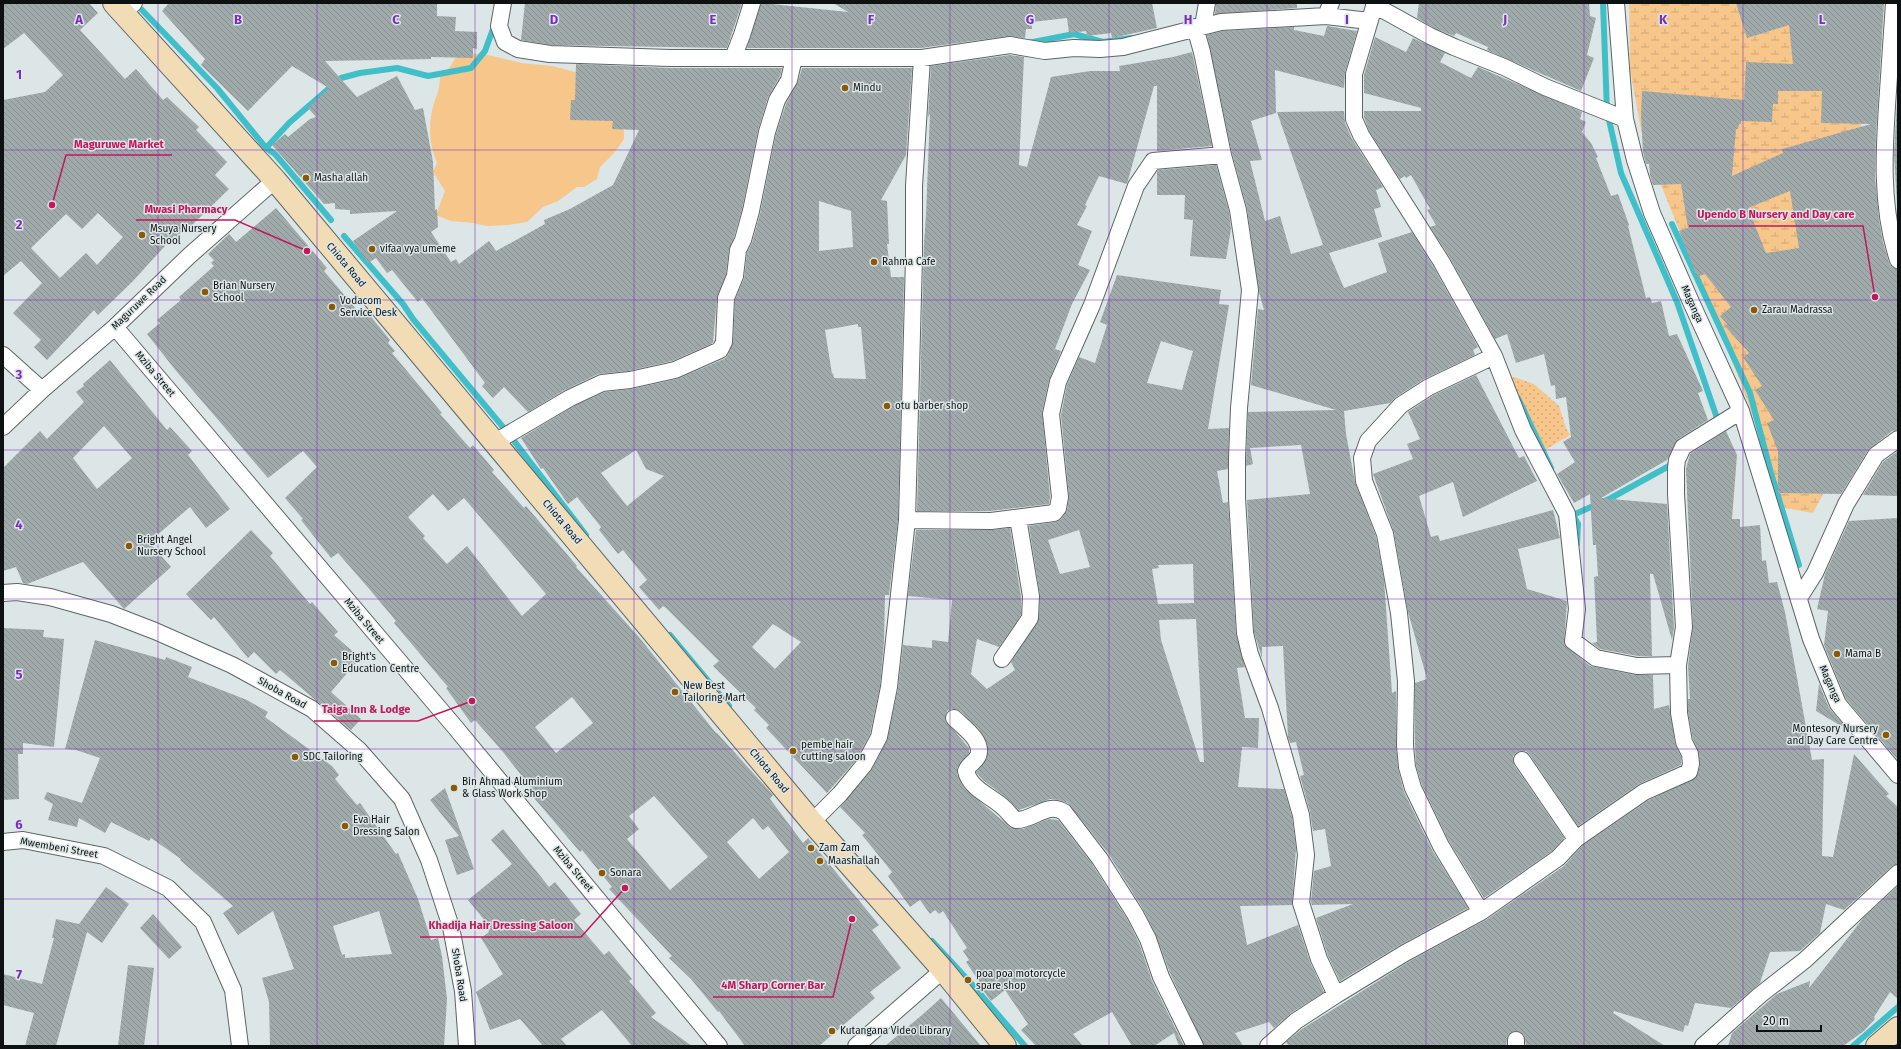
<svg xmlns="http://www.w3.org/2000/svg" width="1901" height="1049" viewBox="0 0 1901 1049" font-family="'Fira Sans',sans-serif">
	<defs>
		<pattern id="grass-dots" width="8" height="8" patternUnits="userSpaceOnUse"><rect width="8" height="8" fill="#f7c68a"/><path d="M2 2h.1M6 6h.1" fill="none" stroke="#d3a976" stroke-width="1.8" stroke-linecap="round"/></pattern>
		<pattern id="wetland-marsh" width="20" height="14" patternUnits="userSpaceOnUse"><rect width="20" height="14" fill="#f7c68a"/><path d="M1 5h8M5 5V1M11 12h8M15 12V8" fill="none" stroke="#d3a976"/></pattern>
		<pattern id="building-back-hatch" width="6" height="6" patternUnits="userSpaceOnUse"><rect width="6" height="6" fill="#a0aaab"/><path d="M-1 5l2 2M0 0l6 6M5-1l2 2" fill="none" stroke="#899192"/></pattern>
	</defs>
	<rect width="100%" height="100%" fill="#dce6e7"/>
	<path fill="url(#grass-dots)" d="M1505,376L1517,378L1534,384L1559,406L1566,428L1570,435L1540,453Z"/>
	<path fill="url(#wetland-marsh)" d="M1629,3H1864L1859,69L1862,143L1830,481L1813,513L1785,508L1742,386L1643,140L1630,69Z"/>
	<path fill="#f7c68a" d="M466,53L488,55L522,63L552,66L610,81L623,98L624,139L615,152L600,167L597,179L584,187H577L558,201L543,207L527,222L508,225L487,226L473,223L451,221L436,215L445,191L433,172L437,163C430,146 428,129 432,111C435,97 440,92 440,77L450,67L456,57Z"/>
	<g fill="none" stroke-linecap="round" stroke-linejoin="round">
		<path stroke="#41bfc8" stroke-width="6" d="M1603,3L1607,111L1621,173L1677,302L1717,418L1713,422
			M142,10L217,88L266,148L275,154L331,220
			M1028,43L1074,34L1103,42L1131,38
			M266,148L289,123L341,78L360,73L397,68L428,76L471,68L485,51L493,29
			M1672,224L1750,393L1771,473L1799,565
			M344,236L403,304L413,319L508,433L586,535
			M1518,398L1551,468
			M1571,510L1573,515L1611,498L1669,466L1672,461
			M1573,515L1578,524L1577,544
			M670,635L729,706
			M932,941L969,981L1025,1046
			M1853,1046L1898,1007"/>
	</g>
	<path fill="url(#building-back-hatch)" fill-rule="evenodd" d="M3,3H89L98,13L80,30L125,79L136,69L163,100L167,97L199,127L196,130L227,162L215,175L229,189L191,226L189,224L176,237L175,235L133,281L98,315L94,310L47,360L34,347L41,340L13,313L42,283L21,261L3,276V100L45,92L63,75L24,33L3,49ZM98,213L123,237L97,265L86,253L60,278L31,248L66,214L82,229Z
		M169,3H437V16L456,17L455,31L477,32V49L473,48V58L431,57V59L325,61L357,97L397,76L415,110L423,108L433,162L435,210L437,209L438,227L431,232L451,262L456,259L459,264L489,241L496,251L545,224L544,220L570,209L613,185L639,130L612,129L613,121L570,120L571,100H575L576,64L670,68H782L780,76L768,97L758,130L742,209L734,237L729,249L726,274L717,297L713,343L672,361L628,371L598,374L565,390L528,412L504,387L493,398L482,386L485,383L422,298L418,302L392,270L387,273L376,258L368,263L353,241L397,211L350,214V210L335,209V203L324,204L272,145L285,134L288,137L310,119L316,117L308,108L329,88L292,66L248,111L201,65L205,59L162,11Z
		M525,3H742L727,48L551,45L521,40Z
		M761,3L848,12L833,3H1152L1157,28L1112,38L1111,33L1087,36L1086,31L1069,33L1067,18L1032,22V29H1026L1025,38L1009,36L921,48H747Z
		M1216,3H1297V8L1215,14Z
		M1419,3H1589L1590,16L1596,18L1587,55L1594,58L1581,91L1487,50L1488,47L1456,33L1454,36L1434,28L1417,18Z
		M1736,3H1884L1876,133L1875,177L1879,220L1883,242L1889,263L1892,267L1898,269V430L1892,431L1868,450L1841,494L1778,493V451L1767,423L1774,420L1755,390L1762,386L1743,357L1749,353L1725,326L1727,324L1720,316L1731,307L1705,274L1697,277L1679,231L1688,228L1681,184L1653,185L1650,175L1649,164H1646L1643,152L1641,116L1642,91L1744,100L1746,62L1793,64L1789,25L1747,38ZM1778,91H1822L1821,123L1871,124L1782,149L1783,153L1732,176L1736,129H1738L1739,124H1741V121L1772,122L1773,104H1778ZM1790,191L1799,248L1766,253L1748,208Z
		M1327,26L1357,31L1345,72L1344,88L1275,70L1276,113L1251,121L1262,160L1250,161L1265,221L1280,216L1291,254L1323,245L1277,112L1344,111L1345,123L1352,139L1383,187L1376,190L1381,207L1374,209L1382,237L1329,253L1344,288L1387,272L1378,243L1412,232L1433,266L1478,347L1473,350L1475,355L1424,379L1396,397L1390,403L1344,411L1346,434L1355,482L1376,537L1384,580L1392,693L1396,691V746L1398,769L1404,792L1432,850L1468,908L1400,945L1340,981L1328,956L1316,918L1353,904L1312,905L1311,902L1314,871L1331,866L1325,829L1313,831L1310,812L1300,776L1304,775L1296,742L1290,743L1288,737L1283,646L1262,647V658L1254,632L1247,500L1310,494L1301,445L1250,448L1253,464L1246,466L1248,412L1336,410L1251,385L1258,309L1264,310L1259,292L1247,208L1232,153L1207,35L1222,31L1294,27V30L1324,36Z
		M1375,37L1406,52L1413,38L1445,53L1440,62L1471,78L1478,67L1582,112L1580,119L1586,122L1582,132L1591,143L1598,157L1596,158L1611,196L1618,194L1629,225L1628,226L1646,298L1650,297L1652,303L1661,301L1669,336L1677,334L1703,391L1698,393L1708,420L1678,439L1667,460L1601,498L1667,504L1674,627L1672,640L1653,574H1650L1652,656H1638L1600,649L1592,643L1597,642L1594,577L1598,576L1596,545H1593L1590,494L1574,503L1557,474L1575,462L1563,442L1571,437L1566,397L1556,399L1555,385L1551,386L1544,354L1516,363L1507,334L1495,339L1449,256L1430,227L1436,225L1427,210L1430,209L1411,175L1406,178L1405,176L1400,179L1369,131L1364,117V111H1421V108L1364,93V75Z
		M1192,52L1212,146L1157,151V86H1154L1127,184L1099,176L1085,205L1087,206L1077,225L1092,231L1078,265L1090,270L1072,304L1055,349L1061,351L1049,380L1042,412L1050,497L1049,504L990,511H917L924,243L926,215L930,113L928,118L931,66L1010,55L1024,57L1019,165L1027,167L1051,77L1090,71H1120L1119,66L1173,57Z
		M802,68H912L906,155L881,200L887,201L889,244H887L891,277H904L898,519L889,595H885L884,642L880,686L870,734L856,760L827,793L766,728L769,725L754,710L756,708L713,666L719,661L666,608L663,606L659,610L639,587L647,580L623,550L618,554L599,530L601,527L577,497L568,504L543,468L541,469L521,438L574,406L605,392L632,389L677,379L724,359L728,355L733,342L735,300L744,279L747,253L752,243L760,214L776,134L786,104L798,82ZM819,201L851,211L853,247L819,251ZM858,324V327H861L866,379L834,378L833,373L832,374L825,330ZM636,450L646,469L664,476L627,506L601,473ZM773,624L801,642L775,669L752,647Z
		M1898,84V219L1894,155Z
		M1216,165L1229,212L1231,229L1226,259L1190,256L1193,220L1184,219L1185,195H1157V172L1158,170Z
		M276,208L327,268L324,271L362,316L367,312L390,340L388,343L395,351L392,353L442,413L440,414L470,448L473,445L494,470L492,472L524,508L526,506L577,566L576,567L638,636L716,733H717L773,795L770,799L803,843L808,838L879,925L872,930L901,968L870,992L875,998L819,1046H745L719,1011L718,1012L691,979L669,958L672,956L609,889L612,887L582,850L580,852L529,792L532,789L503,752L475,720L471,723L446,688L448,687L394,623L396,621L371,591L338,553L331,558L301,520L303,519L285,498L317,467L303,451L268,478L177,372L147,334L160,323L157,320L181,300L179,297L214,266L211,263L214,260L208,254L229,234L236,242ZM433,494L448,511L464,498L546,594L522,616L467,546L447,564L423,538L425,536L408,517ZM572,697L593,723L556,753L535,727ZM654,796L708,857L670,890L627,839L639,829L629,816ZM753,818L763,830L768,826L789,852L759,879L727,842Z
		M1117,275L1221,290L1219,304L1229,305L1208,429L1229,428L1228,469L1217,471L1223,503L1228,502L1236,634L1245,667L1237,668L1245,718H1259L1258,748L1242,747L1238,787L1284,789L1292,817L1296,848L1292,905L1240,906L1247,945L1298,925L1310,962L1324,992L1291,1013L1274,1028L1269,1022L1235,1033L1243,1046H1204L1170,973L1156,935L1143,909L1108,853L1068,803L1059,800L1050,799L1019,810L1009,800L983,780L976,772L987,758V743L979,729L960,711L952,709L947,711L945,720L969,748V753L957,768V774L964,788L1011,828L1023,829L1049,819L1058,820L1092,864L1127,919L1139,943L1152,981L1184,1046H1179L1174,1033L1154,1046H1132L1112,1012L1073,1034L1083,1046H1036L1021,1030L1028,1024L1005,990L991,1001L979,985L981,984L966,962L969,960L963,951L967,948L943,911L939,914L935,910L930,914L920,900L910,907L888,876L892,872L862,835L865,833L840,807L871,771L887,741L898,689L903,645L932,648V640L948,642L952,600L908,596L916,530H991L1010,528L1021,597V615L999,647L977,639L971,674L987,689L1015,670L1011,662L1039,618L1040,595L1029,526L1056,522L1061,519L1067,510L1069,496L1061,415L1067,385L1079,357L1095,363L1107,325L1100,322ZM1161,341L1193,351L1182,390L1147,383ZM1079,530L1090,567L1060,574L1048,540ZM1193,564L1194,603L1158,604L1152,569L1159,568L1158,565ZM1196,619L1204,762H1200L1161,640L1159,620Z
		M110,360L167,430L170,427L192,451L188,455L230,509L206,528L190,507L149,542L171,567L124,609L83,562L27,584L23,583L16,567L3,571V468L40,431L47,439L84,402L76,392L84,386L83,384ZM104,426L132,458L97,489L73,458Z
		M1476,375L1519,458L1524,456L1537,481L1463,517L1453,482L1419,496L1431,537L1438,535L1440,541L1553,510L1560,538L1518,549L1527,589L1567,601L1564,644L1590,666L1635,675H1653L1654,709L1669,705L1675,744L1681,757V765L1639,784L1578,826L1530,755L1526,751L1517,752L1513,756L1514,765L1564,838L1552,851L1484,898L1449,841L1422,785L1416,765L1415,746V683L1427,679L1408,612L1394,532L1373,474L1413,459L1407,444L1420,439L1408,412L1434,395Z
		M1726,431L1737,455L1732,519H1740V527L1760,525L1762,561L1766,560L1769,583L1777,582L1785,612L1812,760L1824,759L1822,856L1833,857L1854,754L1889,794L1886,796L1898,807V864L1892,866L1844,910L1826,904L1820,933L1800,951L1770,952L1760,983L1731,1008L1695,1003L1688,1026L1685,1025L1683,1032L1614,1011L1613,1013L1665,1046H1526L1524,1035L1516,1031L1508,1035L1506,1046H1289L1286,1042L1302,1029L1410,961L1486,920L1564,866L1582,846L1649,800L1696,778L1700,766L1699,753L1693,739L1688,712V699H1690L1688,666L1693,626L1686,469L1690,454Z
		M1898,451V496L1863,495L1883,462Z
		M1898,518V760L1846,699L1824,645L1828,611L1817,609L1825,574L1849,521Z
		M251,530L273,553L270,556L310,604L312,602L338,632L334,635L360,658L331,692L361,719L351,730L280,670L276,674L254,652L248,658L214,617L211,620L186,594Z
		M3,628L44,630L43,637L64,639L54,747L23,743V754H18L19,799L3,800Z
		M95,640L165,660L166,657L192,667L188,677L247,700L268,712L265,717L332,766L339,775L335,779L357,805L360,803L396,854L398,853L418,899L431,940L438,938L442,956L447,999L444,1046H270L269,1002L262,978L294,969L273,911L238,935L223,913L233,906L180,860L181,859L151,838L149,841L111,822L105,833L79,818L77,827L48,820L53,804L44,799L47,792L82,803L100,758L76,750L65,749ZM379,911L392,954L345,958V954L342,955L333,926Z
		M1819,684L1829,708L1844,725L1841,726L1816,711Z
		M445,788L474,869L457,875L445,840L459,836L430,800Z
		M503,829L549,887L555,882L581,914L574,920L604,955L609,951L632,979L629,981L656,1013L651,1017L692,1046H632L602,1010L561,1039L567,1046H543L520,1019L490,1030L476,992L503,974L481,938L489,932L488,930L491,928L468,900L512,864L491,840Z
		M1898,886V999L1890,992L1874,1017L1875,1019L1864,1031L1843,1046H1728L1732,1033L1777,994L1810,981L1809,988L1864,917Z
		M106,887L129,904L102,943L87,932L56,1046H25L34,1013L3,1005V974L42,984L54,938H52L56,919L79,924Z
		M153,914L182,947L169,959L140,928Z
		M128,965L154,968L144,1046H118Z
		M941,998L981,1046H885L922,1015Z"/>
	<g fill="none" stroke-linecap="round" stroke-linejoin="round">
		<defs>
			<path id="street" d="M503,3L499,26L505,42L518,49L550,54L670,58H922L1010,45L1045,51L1074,48L1100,49L1123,47L1221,22L1326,16L1331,3
				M1375,3L1354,74V119L1361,135L1441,261L1494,356L1523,430L1567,514L1577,609L1573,641L1596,658L1637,666L1678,665
				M1616,3L1625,119L1635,160L1652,213L1691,302L1741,411L1811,639L1838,704L1898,775
				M1894,3C1892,32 1890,62 1888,91C1884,148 1880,206 1898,260
				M1374,5L1430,36L1454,47L1504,67L1545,87L1625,119
				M123,14L134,3
				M1326,16L1369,21
				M1203,26L1207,3
				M1195,27L1202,52L1223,155L1238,210L1250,290L1239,408L1237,458V498L1245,633L1250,654L1270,708L1301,815L1306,855L1301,903L1319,959L1336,995
				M733,58L742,35L752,3
				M115,327L455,727L719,1046
				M3,355L42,390
				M3,427L42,390L115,327L189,256L275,180
				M495,442L570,398L602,383L630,380L675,370L720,350L724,342L726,298L735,276L738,250L743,240L751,211L767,132L777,100L789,80L794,58
				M907,520L991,521L1054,513L1058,508L1060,497L1051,414L1058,382L1092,305L1136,186L1153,161L1223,155
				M3,593L17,592L50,597L111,614L155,631L232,665L312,709L359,750L402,799L429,860L451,927L463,991L467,1046
				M1799,598L1815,573L1846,504L1876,455L1898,439
				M1002,659L1030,618L1031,596L1018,518
				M954,718C963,727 984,741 978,756C975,762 968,765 966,771C970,789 991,796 1003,807C1008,811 1011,817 1016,820C1033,821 1047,801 1064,812L1100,859L1135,914L1148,939L1161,977L1195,1046
				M1522,760L1576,839
				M812,822L840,794L864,765L879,737L889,687L907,520L914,258V186L922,58
				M3,842L23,840L104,856L168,888L203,922L233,990L240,1046
				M1481,912L1441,846L1413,788L1407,767L1405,746L1406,681L1399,613L1385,534L1364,481L1362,458L1368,441L1401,405L1429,387L1494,356
				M1516,1040V1046
				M856,1046L943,970
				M1268,1046L1296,1021L1336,995L1405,953L1481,912L1558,858L1576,839L1644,792L1689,772L1691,764L1690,754L1684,742L1679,713L1678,665L1684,627L1676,494V468L1677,460L1683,447L1741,411
				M1703,1046L1760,995L1805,960L1898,873"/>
			<path id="secondary" d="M114,3L275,180L812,822L943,970L1005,1046
				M1877,1046L1898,1028"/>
		</defs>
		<use href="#street" stroke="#5d6667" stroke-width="18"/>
		<use href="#secondary" stroke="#5d6667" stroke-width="24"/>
		<use href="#street" stroke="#fff" stroke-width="16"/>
		<use href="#secondary" stroke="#f2dcb6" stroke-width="22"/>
	</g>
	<path fill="none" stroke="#7b2cbf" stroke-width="1" stroke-opacity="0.55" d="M158,3V1046M317,3V1046M475,3V1046M634,3V1046M792,3V1046M950,3V1046M1109,3V1046M1267,3V1046M1426,3V1046M1584,3V1046M1743,3V1046M3,150H1898M3,300H1898M3,450H1898M3,599H1898M3,749H1898M3,899H1898"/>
	<g fill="#8a5901" stroke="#dce6e7" stroke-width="1.5">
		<circle cx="845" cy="88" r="4"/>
		<circle cx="306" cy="178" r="4"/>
		<circle cx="142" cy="235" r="4"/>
		<circle cx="372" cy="249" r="4"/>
		<circle cx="874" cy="262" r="4"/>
		<circle cx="205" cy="292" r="4"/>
		<circle cx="332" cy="307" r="4"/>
		<circle cx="1754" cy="310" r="4"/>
		<circle cx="887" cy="406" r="4"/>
		<circle cx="129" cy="546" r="4"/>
		<circle cx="1837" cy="654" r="4"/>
		<circle cx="334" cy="663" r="4"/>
		<circle cx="675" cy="692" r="4"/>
		<circle cx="1886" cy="735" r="4"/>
		<circle cx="793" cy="751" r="4"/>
		<circle cx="295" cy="757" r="4"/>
		<circle cx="454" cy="788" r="4"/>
		<circle cx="345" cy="826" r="4"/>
		<circle cx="811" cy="848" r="4"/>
		<circle cx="820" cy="861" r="4"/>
		<circle cx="602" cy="873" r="4"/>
		<circle cx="968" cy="980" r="4"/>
		<circle cx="832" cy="1031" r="4"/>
	</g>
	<g text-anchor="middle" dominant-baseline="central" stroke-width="3" stroke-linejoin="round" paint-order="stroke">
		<g font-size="10" fill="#0d1111" stroke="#dce6e7" text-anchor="start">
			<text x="853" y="88">Mindu</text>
			<text x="314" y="178">Masha allah</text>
			<text x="150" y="229">Msuya Nursery<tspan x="150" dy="12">School</tspan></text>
			<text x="380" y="249">vifaa vya umeme</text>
			<text x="882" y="262">Rahma Cafe</text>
			<text x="213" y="286">Brian Nursery<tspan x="213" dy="12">School</tspan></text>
			<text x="340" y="301">Vodacom<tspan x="340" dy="12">Service Desk</tspan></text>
			<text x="1762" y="310">Zarau Madrassa</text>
			<text x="895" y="406">otu barber shop</text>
			<text x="137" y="540">Bright Angel<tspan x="137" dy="12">Nursery School</tspan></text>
			<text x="1845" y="654">Mama B</text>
			<text x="342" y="657">Bright's<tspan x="342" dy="12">Education Centre</tspan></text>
			<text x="683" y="686">New Best<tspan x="683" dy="12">Tailoring Mart</tspan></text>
			<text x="1878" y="729" text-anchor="end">Montesory Nursery<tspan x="1878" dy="12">and Day Care Centre</tspan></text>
			<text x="801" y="745">pembe hair<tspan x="801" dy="12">cutting saloon</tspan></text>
			<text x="303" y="757">SDC Tailoring</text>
			<text x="462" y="782">Bin Ahmad Aluminium<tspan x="462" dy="12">&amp; Glass Work Shop</tspan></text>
			<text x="353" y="820">Eva Hair<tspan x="353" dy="12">Dressing Salon</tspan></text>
			<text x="819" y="848">Zam Zam</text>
			<text x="828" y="861">Maashallah</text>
			<text x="610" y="873">Sonara</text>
			<text x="976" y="974">poa poa motorcycle<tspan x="976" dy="12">spare shop</tspan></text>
			<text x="840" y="1031">Kutangana Video Library</text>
		</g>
		<g font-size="10" fill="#0d1111" stroke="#dce6e7">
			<text transform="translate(346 265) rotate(50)">Chiota Road</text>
			<text transform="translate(139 303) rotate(-44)">Maguruwe Road</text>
			<text transform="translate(1692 304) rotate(66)">Maganga</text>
			<text transform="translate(155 374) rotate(50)">Mziba Street</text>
			<text transform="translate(562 522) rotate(50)">Chiota Road</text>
			<text transform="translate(364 621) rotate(50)">Mziba Street</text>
			<text transform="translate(1830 684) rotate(66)">Maganga</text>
			<text transform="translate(282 693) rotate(29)">Shoba Road</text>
			<text transform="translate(769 771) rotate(50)">Chiota Road</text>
			<text transform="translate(59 848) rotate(10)">Mwembeni Street</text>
			<text transform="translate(573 869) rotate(50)">Mziba Street</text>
			<text transform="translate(459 975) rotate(81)">Shoba Road</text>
		</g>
	</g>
	<g font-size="13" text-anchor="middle" font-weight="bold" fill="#7b2cbf" stroke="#dce6e7" stroke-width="3" stroke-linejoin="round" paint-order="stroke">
		<text x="79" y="24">A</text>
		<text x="238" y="24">B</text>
		<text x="396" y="24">C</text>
		<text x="554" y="24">D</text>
		<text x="713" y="24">E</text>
		<text x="871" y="24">F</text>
		<text x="1030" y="24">G</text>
		<text x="1188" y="24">H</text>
		<text x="1347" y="24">I</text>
		<text x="1505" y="24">J</text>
		<text x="1663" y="24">K</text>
		<text x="1822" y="24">L</text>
		<text x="19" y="79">1</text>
		<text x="19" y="229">2</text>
		<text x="19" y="379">3</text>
		<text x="19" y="529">4</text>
		<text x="19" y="679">5</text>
		<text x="19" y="829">6</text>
		<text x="19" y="979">7</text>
	</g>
	<path fill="none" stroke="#c2185b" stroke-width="1.5" d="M52 205L66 155H172M307 251L235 220H136M1875 297L1863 226H1689M472 701L418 721H314M625 888L581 937H420M852 919L833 997H713"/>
	<g fill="#c2185b" stroke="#dce6e7" stroke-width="1.5">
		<circle cx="52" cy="205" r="4"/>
		<circle cx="307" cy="251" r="4"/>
		<circle cx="1875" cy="297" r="4"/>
		<circle cx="472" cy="701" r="4"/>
		<circle cx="625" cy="888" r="4"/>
		<circle cx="852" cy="919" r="4"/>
	</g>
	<g font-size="11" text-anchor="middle" font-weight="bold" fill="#c2185b" stroke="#dce6e7" stroke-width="3" stroke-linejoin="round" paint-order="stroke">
		<text x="119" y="148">Maguruwe Market</text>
		<text x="186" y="213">Mwasi Pharmacy</text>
		<text x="1776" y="218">Upendo B Nursery and Day care</text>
		<text x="366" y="713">Taiga Inn &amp; Lodge</text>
		<text x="501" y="929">Khadija Hair Dressing Saloon</text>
		<text x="773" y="989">4M Sharp Corner Bar</text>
	</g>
	<rect width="1901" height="1049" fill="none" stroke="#0d1111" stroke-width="8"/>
	<path d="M1757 1025v6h64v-6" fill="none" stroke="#0d1111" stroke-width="2"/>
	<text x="1763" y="1025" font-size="12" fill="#0d1111" stroke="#dce6e7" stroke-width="3" paint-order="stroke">20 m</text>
</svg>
